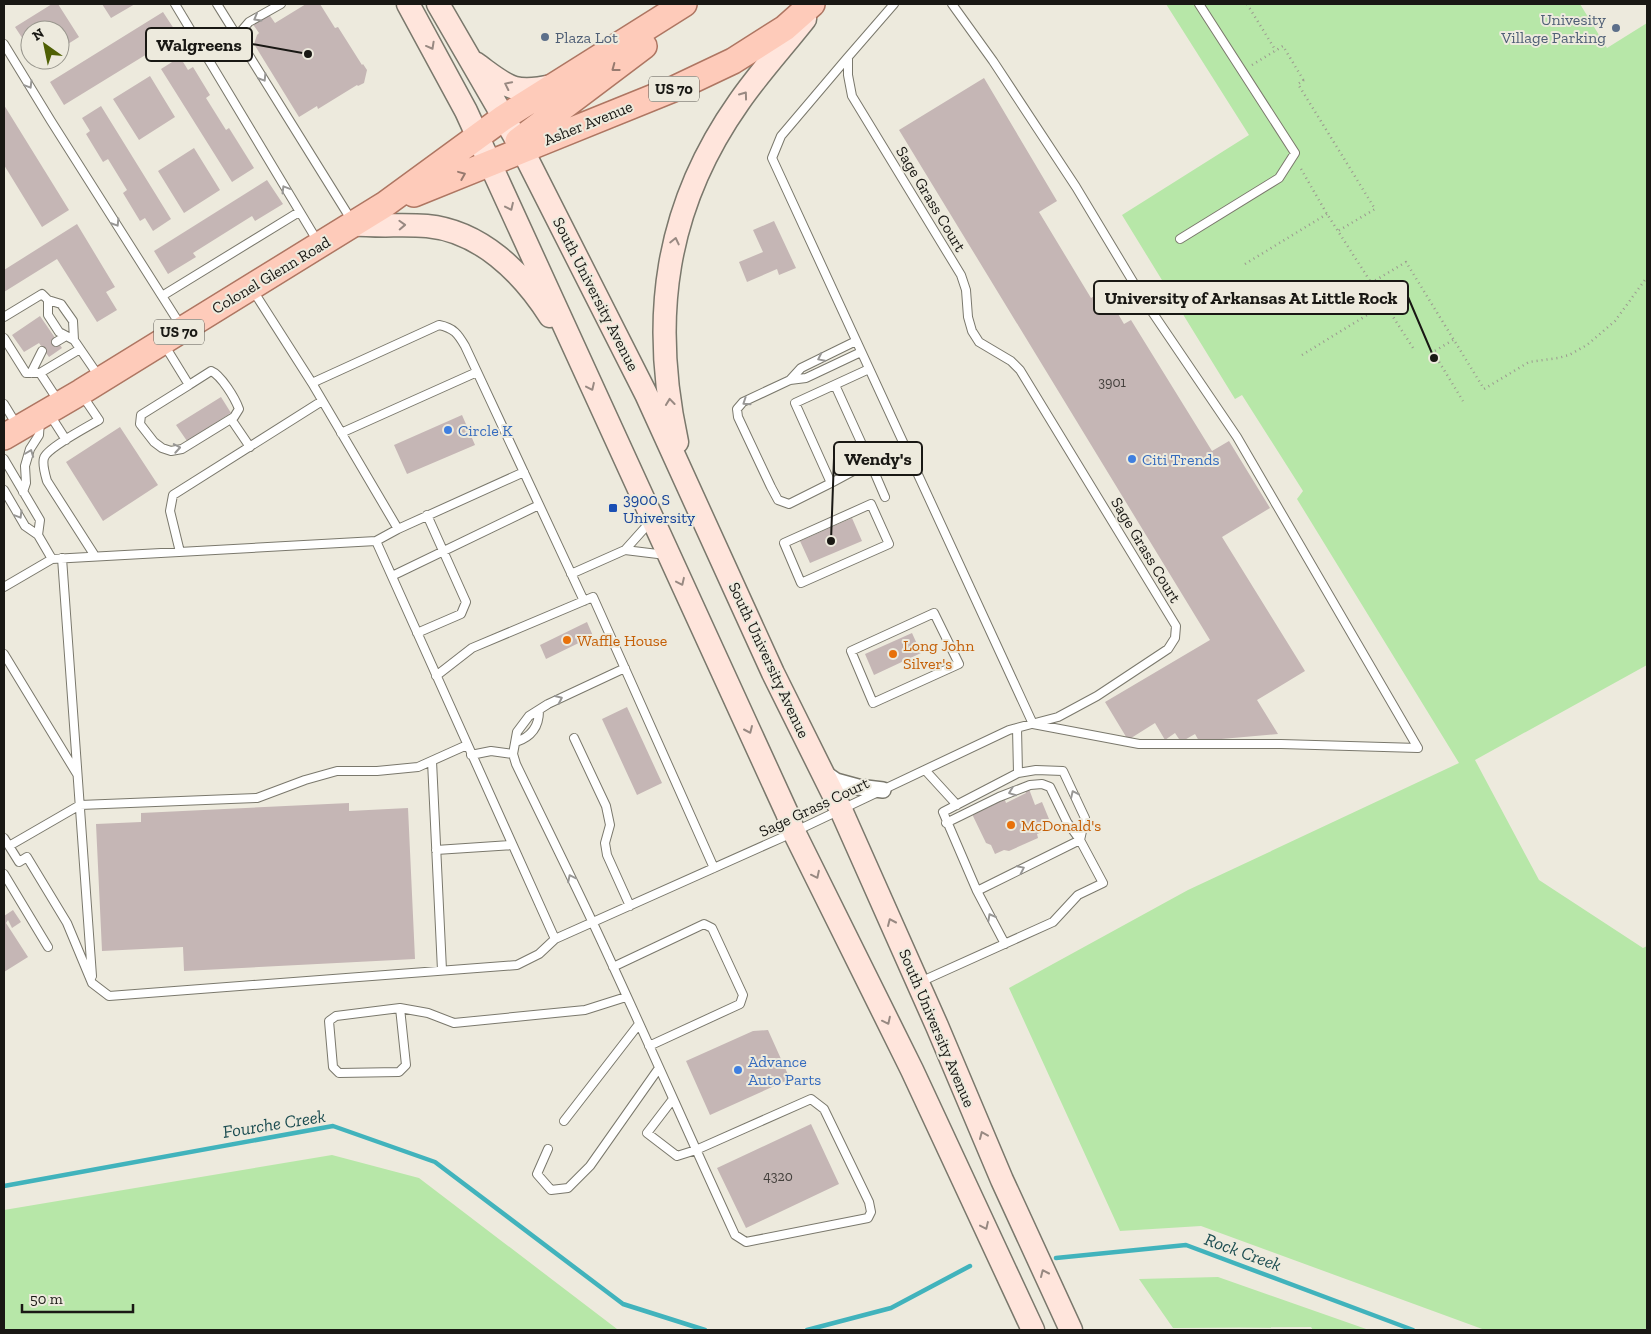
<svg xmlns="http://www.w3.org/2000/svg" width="1651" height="1334" viewBox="0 0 1651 1334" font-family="'Zilla Slab',serif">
	<rect width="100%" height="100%" fill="#edeadd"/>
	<path fill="#b7e7a8" d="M1166,4H1580L1607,48L1647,23V665L1475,760L1539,880L1643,948L1647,946V1330H1485L1201,1226L1120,1231L1009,988L1188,890L1459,763L1297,499L1303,491L1242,395L1235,399L1122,215L1249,135Z
		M332,1155L419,1178L617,1329L623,1330H4V1210Z
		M1218,1277L1369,1330H1313L1311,1327L1173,1328L1139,1279Z"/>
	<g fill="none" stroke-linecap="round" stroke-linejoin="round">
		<path stroke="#41b3bc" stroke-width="4.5" d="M4,1186L333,1126L435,1162L623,1304L705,1330
			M1056,1258L1186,1245L1413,1330
			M807,1330L891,1308L970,1266"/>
	</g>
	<path fill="#c5b6b5" d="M52,4H58L79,37L60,49V30H30V50L15,27Z
		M102,4H135L111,18Z
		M306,4H320L335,28L338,27L362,65L363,64L367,70L364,83L358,86L357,85L318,109L317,106L299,117L254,44L257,35L259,33L252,23L268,13L275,23Z
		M163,12L178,35L64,105L50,82Z
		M180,57L188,70L193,67L210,95L206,98L226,130L229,128L254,168L232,182L161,69Z
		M150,76L175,117L139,140L113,99Z
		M984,78L1057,201L1039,212L1091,298L1104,290L1124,324L1131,320L1212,451L1229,441L1270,508L1222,537L1305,671L1257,700L1278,734L1199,741L1195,734L1181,742L1175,733L1165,740L1155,723L1128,740L1105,702L1210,640L899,130Z
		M4,105L69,210L42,227L4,165Z
		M101,106L171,219L153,231L145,218L140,221L123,193L127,190L108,159L103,162L86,134L90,131L82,118Z
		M194,148L220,190L184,213L158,171Z
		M267,180L283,204L255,221L252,216L193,253L196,257L168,274L154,251Z
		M774,221L796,268L779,275L777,269L747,282L739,262L763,252L753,230Z
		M77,224L115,287L106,292L117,310L97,322L57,259L4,292V270Z
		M40,316L62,348L49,357L39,343L24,352L12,335Z
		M221,397L231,413L187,441L176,425Z
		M462,415L475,445L407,474L394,445Z
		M120,427L158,485L103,521L66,462Z
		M852,518L862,541L810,563L800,541Z
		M587,622L593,636L546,659L540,645Z
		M912,633L921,653L874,675L865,654Z
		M627,707L662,783L637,795L602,719Z
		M1029,789L1035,805L1042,802L1049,819L1044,821L1047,830L1037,834L1038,838L1009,851L1004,850L995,854L991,845L986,843L972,814L993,805L991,802L1004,797L1006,803L1026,793L1025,790Z
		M349,803V811L408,808L415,959L184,971L183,947L102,951L96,824L141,822V813Z
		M13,910L21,922L12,928L8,920L6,923L28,957L4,972V916Z
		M768,1030L790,1079L710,1115L686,1061L753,1031Z
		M811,1124L839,1184L746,1228L717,1168Z"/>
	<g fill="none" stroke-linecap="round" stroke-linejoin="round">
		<defs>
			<path id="lane" d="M175,4L318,242
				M217,4L352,221
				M237,36L249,22L281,4
				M4,44L51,121L181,326
				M848,57L781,136L772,158L1033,724L1139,744H1281L1418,748L1237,437L1144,300L1076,187L993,61L952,4
				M1180,239L1279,178L1295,153L1199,4
				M252,289L312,383L398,529L376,541
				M162,296L299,212
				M48,300L61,304L73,321L74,340
				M4,317L42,294L48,300V315L59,332L74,340L100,378
				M4,338L26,373H40L59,402
				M56,342L66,336
				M165,346L189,385L141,415L140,424L154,442L162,448L171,451L182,449L234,417L239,409C235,398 221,375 211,371L189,385
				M31,373L42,351
				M40,373L80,349
				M790,380L801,368L856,341
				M312,383L439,325C454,328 458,334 465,346L584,601
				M835,385L870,462L831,483L795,403L869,369
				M82,395L99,420C89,426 47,448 44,458C42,464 45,474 47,481L95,556
				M4,404L18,427
				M50,415L66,440
				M231,419L250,447
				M341,433L477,372
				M4,459L40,520L38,535
				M870,462L885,497
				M831,483L789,504L778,500L771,487L738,417L737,409L743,402L790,380L806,378L861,352
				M4,490L25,526L38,535L52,559
				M23,492L26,483L25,466L30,449L39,435L40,420
				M871,504L889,544L801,583L784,543Z
				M651,521L625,550L666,555
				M398,529L524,472
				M180,552L170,511L173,495L322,401
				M62,558L92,976
				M571,574L625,550
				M392,576L539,505
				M4,587L52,559L376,541L555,939L539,954L517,965L109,996L92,983L67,923L27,857L19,862L4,838
				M934,613L959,664L873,703L851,651Z
				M417,633L461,614L466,602L427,515
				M4,654L77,774
				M625,668L548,704L529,716L517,732L513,754L516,764C541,816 567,868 592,921C641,1025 687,1131 735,1235L746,1242L868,1218L871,1212L869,1202L824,1109L811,1099L696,1150L677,1156L647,1133L673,1099
				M436,676L472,648L593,597L714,868
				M1017,728L1018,773
				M574,738L606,806L610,825L605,843L607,855L630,906
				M516,742C531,737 539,727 539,711
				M471,755L491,751L513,754
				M432,761L442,970
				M925,770L957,805
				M9,846L80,805L257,798L305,780L337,771H377L418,767L467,745
				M436,850L512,845
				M4,874L48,947
				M977,891L1080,840
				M555,939L781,838L1009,730L1058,717L1097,696L1168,649L1175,638L1176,626L1020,370L1011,361L979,342L972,331L968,317L966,290L961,275L852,96L848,75V57L894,4
				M1005,944L977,891L943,812L1018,773L1036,770L1063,771L1085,818L1080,840
				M613,967L704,924L712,928L743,995L740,1004L649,1046
				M920,982L1053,922L1078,895L1103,883L1080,840L1067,822L1050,787L1042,784L1030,785L999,797L946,823
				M400,1008L406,1065L399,1072L339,1073L333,1067L329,1021L336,1016L400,1008L428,1013L454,1023L585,1010L626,997
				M564,1121L639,1024
				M548,1149L537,1174L551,1190L568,1188L590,1166L659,1068"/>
			<path id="street" d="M823,772L836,781L858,787L883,790"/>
			<path id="secondary" d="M408,4L466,111L787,813L794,832L912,1070L1033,1330
				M438,4L522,149L646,394L773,673L841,810L937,1026L1002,1180L1071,1330
				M475,63C507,86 512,95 552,86
				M353,224C378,227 402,224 427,226C480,231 522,272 550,316
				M677,442C650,318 665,207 739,102C759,73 783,47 805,19"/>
			<path id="primary" d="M518,141L644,46
				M414,194L676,88L733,61L785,28L812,4
				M4,437L81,392L384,205L503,118L684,4"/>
		</defs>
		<use href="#lane" stroke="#7a786c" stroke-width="10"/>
		<use href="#street" stroke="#7a786c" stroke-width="18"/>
		<use href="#secondary" stroke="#7a786c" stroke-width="25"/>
		<use href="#primary" stroke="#ae7662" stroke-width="28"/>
		<path stroke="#9b988f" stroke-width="2.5" stroke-dasharray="1 4" stroke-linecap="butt" d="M1247,4L1276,51
			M1252,65L1283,46L1304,81
			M1304,80L1298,84L1375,209L1338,231
			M1301,169L1327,214L1415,351
			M1245,264L1327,214
			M1371,283L1406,262L1484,389L1529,362L1558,358L1569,355L1587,345L1615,321L1647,277
			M1453,340L1433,352L1463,401
			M1302,355L1385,304"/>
		<use href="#lane" stroke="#fff" stroke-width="8"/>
		<use href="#street" stroke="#fff" stroke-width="15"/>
		<use href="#secondary" stroke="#ffe5dc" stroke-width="22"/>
		<use href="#primary" stroke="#fecbba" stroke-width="25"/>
	</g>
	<defs><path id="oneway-chevron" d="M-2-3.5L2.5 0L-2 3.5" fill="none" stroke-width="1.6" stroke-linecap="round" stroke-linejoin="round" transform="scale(1.25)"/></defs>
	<g stroke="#989795">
		<use href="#oneway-chevron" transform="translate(257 18) rotate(150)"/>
		<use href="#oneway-chevron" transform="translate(263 78) rotate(58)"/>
		<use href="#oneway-chevron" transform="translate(29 85) rotate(59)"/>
		<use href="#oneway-chevron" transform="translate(285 189) rotate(-121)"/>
		<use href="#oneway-chevron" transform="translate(116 223) rotate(58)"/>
		<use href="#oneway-chevron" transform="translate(821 358) rotate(154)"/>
		<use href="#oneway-chevron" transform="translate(746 402) rotate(146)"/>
		<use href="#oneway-chevron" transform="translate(177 448) rotate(-10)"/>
		<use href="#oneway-chevron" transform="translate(30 453) rotate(-69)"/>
		<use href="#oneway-chevron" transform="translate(19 515) rotate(59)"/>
		<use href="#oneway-chevron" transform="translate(559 699) rotate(-25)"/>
		<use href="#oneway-chevron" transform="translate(1012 792) rotate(159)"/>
		<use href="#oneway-chevron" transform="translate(1074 794) rotate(-115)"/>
		<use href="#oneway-chevron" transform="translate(1021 869) rotate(-26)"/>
		<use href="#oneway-chevron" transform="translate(571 878) rotate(-116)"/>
		<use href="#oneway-chevron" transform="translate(991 917) rotate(-118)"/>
	</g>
	<g stroke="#988982">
		<use href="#oneway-chevron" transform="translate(431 46) rotate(61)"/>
		<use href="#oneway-chevron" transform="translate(508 85) rotate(-154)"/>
		<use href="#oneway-chevron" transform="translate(744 95) rotate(-54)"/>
		<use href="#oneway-chevron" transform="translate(510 207) rotate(65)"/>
		<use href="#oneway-chevron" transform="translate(402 225) rotate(-2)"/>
		<use href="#oneway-chevron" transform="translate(675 241) rotate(-77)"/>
		<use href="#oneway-chevron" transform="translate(591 387) rotate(65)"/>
		<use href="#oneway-chevron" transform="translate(670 402) rotate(-96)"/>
		<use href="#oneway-chevron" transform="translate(681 582) rotate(65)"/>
		<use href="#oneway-chevron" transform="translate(749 730) rotate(66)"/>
		<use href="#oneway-chevron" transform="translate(816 875) rotate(64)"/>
		<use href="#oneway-chevron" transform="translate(891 922) rotate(-114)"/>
		<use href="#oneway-chevron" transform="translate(887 1021) rotate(64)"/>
		<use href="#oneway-chevron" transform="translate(983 1135) rotate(-113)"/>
		<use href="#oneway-chevron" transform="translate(985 1226) rotate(65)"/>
		<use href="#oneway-chevron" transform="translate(1044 1273) rotate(-114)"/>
	</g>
	<g stroke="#977a6f">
		<use href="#oneway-chevron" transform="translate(615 68) rotate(143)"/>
		<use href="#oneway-chevron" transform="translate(462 175) rotate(-22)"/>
	</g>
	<g fill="#5c6f8a" stroke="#edeadd" stroke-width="2">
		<circle cx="1616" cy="28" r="5"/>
		<circle cx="545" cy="37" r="5"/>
	</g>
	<g fill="#3f7fe0" stroke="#edeadd" stroke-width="2">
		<circle cx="448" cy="430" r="5"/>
		<circle cx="1132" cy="459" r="5"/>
		<circle cx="738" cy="1070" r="5"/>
	</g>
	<rect fill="#1a4fb4" stroke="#edeadd" stroke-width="2" x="608" y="503" width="10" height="10" rx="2.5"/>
	<g fill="#e8710a" stroke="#edeadd" stroke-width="2">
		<circle cx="567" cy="640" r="5"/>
		<circle cx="893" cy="654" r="5"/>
		<circle cx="1011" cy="825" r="5"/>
	</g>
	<g text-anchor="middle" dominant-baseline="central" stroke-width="4" stroke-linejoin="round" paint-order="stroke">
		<g font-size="14" fill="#44403c">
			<text x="1112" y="382">3901</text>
			<text x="778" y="1176">4320</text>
		</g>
		<g fill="#edeadd" stroke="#595750" stroke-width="1">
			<rect x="649" y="76.5" width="50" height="25" rx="4"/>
			<rect x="154" y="319.5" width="50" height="25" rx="4"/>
		</g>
		<g font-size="15" font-weight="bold" fill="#191814">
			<text x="674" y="89">US 70</text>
			<text x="179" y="332">US 70</text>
		</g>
		<g font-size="16" fill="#4e5e75" stroke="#edeadd" text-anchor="end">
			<text x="1606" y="19">Univesity<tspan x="1606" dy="18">Village Parking</tspan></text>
			<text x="555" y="37" text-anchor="start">Plaza Lot</text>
		</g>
		<g font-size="16" fill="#191814" stroke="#edeadd">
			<text transform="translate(588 123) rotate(-22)">Asher Avenue</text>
			<text transform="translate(931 199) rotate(59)">Sage Grass Court</text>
			<text transform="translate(271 275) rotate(-31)">Colonel Glenn Road</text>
			<text transform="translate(596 294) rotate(63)">South University Avenue</text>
			<text transform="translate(1146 550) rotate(59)">Sage Grass Court</text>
			<text transform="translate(769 660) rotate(65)">South University Avenue</text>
			<text transform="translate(814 807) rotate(-25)">Sage Grass Court</text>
			<text transform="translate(937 1028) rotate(67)">South University Avenue</text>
		</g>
		<g font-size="16" fill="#366cbe" stroke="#edeadd" text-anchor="start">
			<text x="458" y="430">Circle K</text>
			<text x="1142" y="459">Citi Trends</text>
			<text x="748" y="1061">Advance<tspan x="748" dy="18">Auto Parts</tspan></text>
		</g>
		<g font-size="16" fill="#164399" stroke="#edeadd" text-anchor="start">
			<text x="623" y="499">3900 S<tspan x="623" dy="18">University</tspan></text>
		</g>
		<g font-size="16" fill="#c56008" stroke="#edeadd" text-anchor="start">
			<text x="577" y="640">Waffle House</text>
			<text x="903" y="645">Long John<tspan x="903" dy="18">Silver's</tspan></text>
			<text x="1021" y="825">McDonald's</text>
		</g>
		<g font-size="18" font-style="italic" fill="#1c4d51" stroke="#edeadd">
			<text transform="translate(274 1124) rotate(-9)">Fourche Creek</text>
			<text transform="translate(1243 1252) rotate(20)">Rock Creek</text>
		</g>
	</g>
	<path fill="none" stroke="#191814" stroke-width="2" d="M308 54L252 44M1434 358L1408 297M831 541L834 458"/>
	<g fill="#191814" stroke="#edeadd" stroke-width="2">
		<circle cx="308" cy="54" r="5"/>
		<circle cx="1434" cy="358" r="5"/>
		<circle cx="831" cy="541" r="5"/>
	</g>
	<g fill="#edeadd" stroke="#191814" stroke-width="2">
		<rect x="146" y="28" width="106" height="33" rx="5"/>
		<rect x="1094" y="281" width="314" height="33" rx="5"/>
		<rect x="834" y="442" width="88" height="33" rx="5"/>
	</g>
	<g font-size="18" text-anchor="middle" font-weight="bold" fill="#191814">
		<text x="199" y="51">Walgreens</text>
		<text x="1251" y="304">University of Arkansas At Little Rock</text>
		<text x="878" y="465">Wendy's</text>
	</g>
	<rect width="1651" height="1334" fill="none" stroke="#191814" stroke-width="10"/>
	<g transform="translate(45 45) rotate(327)"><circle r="24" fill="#edeadd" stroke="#98968d"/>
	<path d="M0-4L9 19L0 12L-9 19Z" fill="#4f6004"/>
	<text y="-8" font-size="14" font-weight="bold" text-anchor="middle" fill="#191814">N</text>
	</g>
	<path d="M22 1304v8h111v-8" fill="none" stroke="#191814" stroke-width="2.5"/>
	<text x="30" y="1304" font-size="15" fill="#191814" stroke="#edeadd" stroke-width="4" paint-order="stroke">50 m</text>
</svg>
